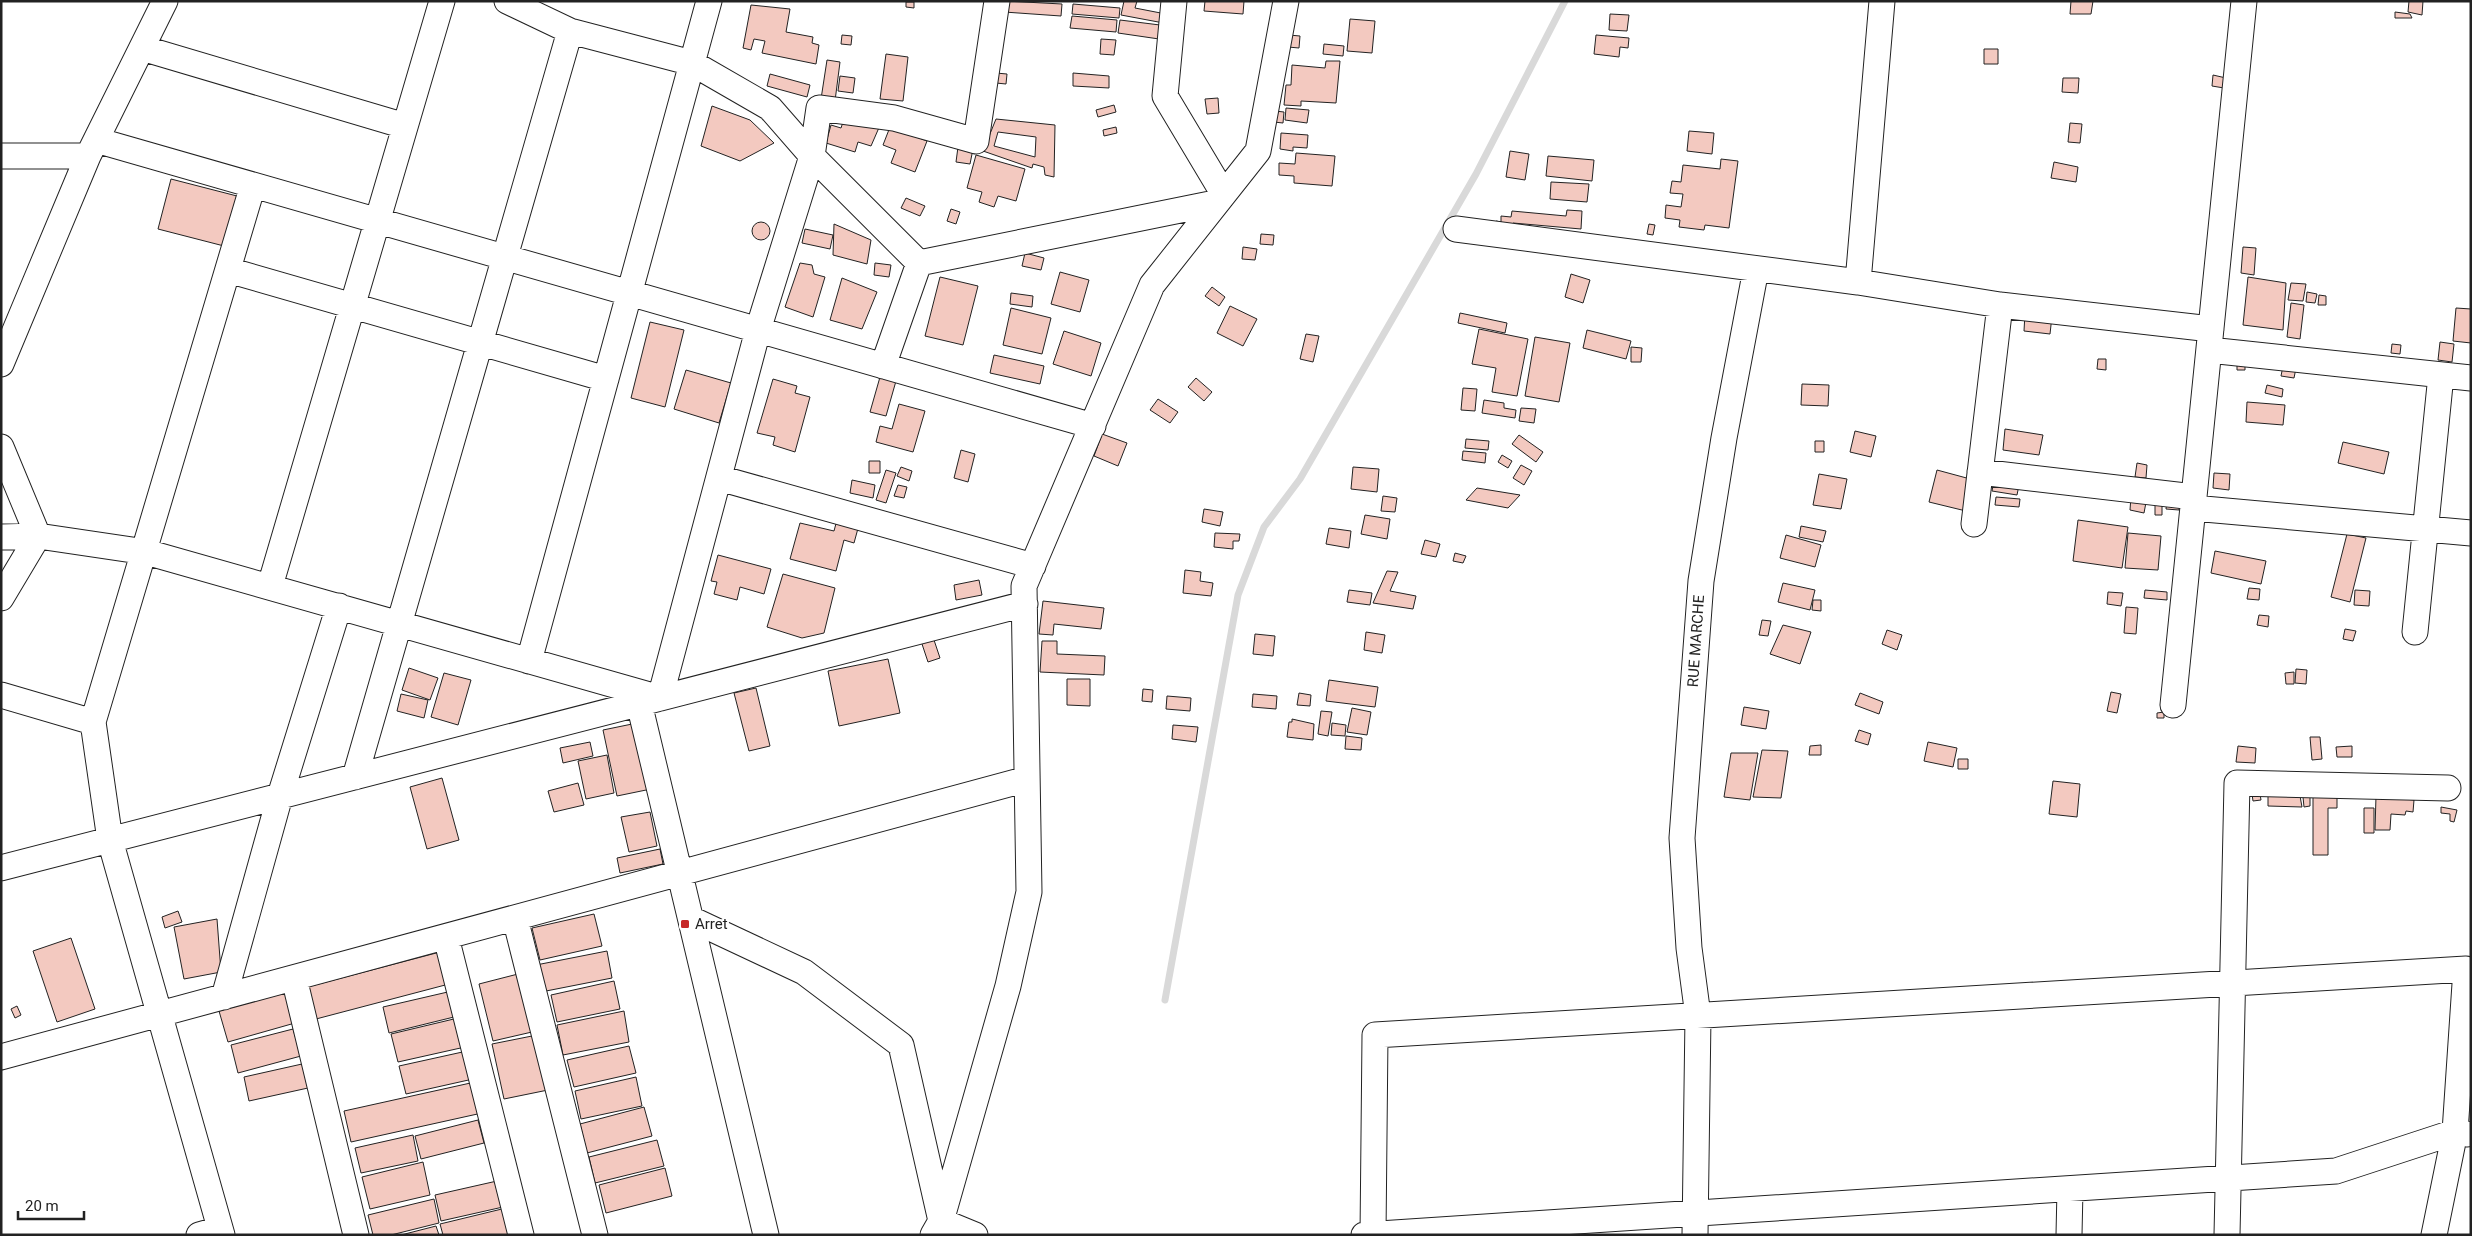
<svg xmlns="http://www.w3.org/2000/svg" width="2472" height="1236" viewBox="0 0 2472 1236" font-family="Roboto,sans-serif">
	<rect width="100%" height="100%" fill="#fff"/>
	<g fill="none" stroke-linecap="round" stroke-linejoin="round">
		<path stroke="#d9d9d9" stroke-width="7" d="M1165,1000L1238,595L1264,527L1300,479L1476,174L1565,1"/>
	</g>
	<path fill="#f3c9c0" stroke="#222" fill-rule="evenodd" d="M1005,1L1062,4L1061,16L1004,12Z
		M1124,1H1137L1135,8L1171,15L1169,24L1121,15Z
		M1205,1H1244L1243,14L1204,11Z
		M2071,1H2093L2091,14H2070Z
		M2409,1H2423L2422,15L2408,12Z
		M906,2H914V8L906,7Z
		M1073,4L1120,8L1119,18L1072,14Z
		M751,5L790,9L786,32L813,37L812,43L819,45L816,64L762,53L765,41L754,39L751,50L743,48Z
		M2395,12L2410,14L2412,18H2395Z
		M1610,14L1629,15L1627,31L1609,30Z
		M1072,16L1117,20L1116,32L1070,28Z
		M1350,19L1375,21L1372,53L1347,51Z
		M1120,20L1168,26L1166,40L1118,33Z
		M842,35L852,36L851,45L841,44Z
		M1289,35L1300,36L1299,48L1288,47Z
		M1596,35L1629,38L1628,48L1620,47L1619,57L1594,54Z
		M1101,39L1116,40L1114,55L1100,54Z
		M1324,44L1344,46L1343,56L1323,54Z
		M1984,49H1998V64H1984Z
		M886,54L908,57L903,101L880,99Z
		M827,60L840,62L835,101L821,99Z
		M1326,61H1340L1336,103L1301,101V106L1284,105L1286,85H1291L1292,65L1325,68Z
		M996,73L1007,74L1006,84L996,83Z
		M1073,73L1109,76V88L1073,86Z
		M770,74L810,85L807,97L767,86Z
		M2213,75L2226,78L2224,88L2212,86Z
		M840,76L855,78L853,93L838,91Z
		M2063,78H2079L2078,93L2062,92Z
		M1218,98L1219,113L1207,114L1205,99Z
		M1114,105L1116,112L1098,117L1096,110Z
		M712,106L750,120L774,143L740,161L701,146Z
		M1286,108L1309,110L1307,123L1285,120Z
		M1275,111L1284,112L1283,123L1274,122Z
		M846,113L881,123L871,146L858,142L855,152L826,143L831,125L841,128Z
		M996,119L1055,125L1054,177L1045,175L1044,167L1033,164L1032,168L983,151ZM998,132L1036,137L1035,157L994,146Z
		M2070,123L2082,124L2080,143L2068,142Z
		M890,127L927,141L915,172L891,163L896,150L883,145Z
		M1116,127L1117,133L1104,136L1103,130Z
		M1689,131L1714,133L1712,154L1687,151Z
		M1281,133L1308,135L1307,148L1293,147V151L1280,149Z
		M958,147L973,149L970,164L956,162Z
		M1510,151L1529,154L1525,180L1506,177Z
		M1296,153L1335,156L1332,186L1294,183V176L1279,175V163L1295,164Z
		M976,155L1025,169L1016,201L998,196L994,207L979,202L982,192L967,188Z
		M1548,156L1594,160L1592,181L1546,176Z
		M1721,159L1738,161L1729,228L1705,225L1704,230L1679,227L1680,220L1665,218L1666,205L1681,207L1683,194L1670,193L1672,181L1681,182L1683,165L1720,169Z
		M2054,162L2078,167L2076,182L2051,178Z
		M171,179L237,196L224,246L158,229Z
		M1551,182L1589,184L1587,202L1550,199Z
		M906,198L925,206L920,216L901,208Z
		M951,209L960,212L956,224L947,221Z
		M1567,210L1582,211L1581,229L1513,223L1512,227L1495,225L1496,221L1501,222V216L1511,217L1512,211L1566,216Z
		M752 231a9 9 0 1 1 18 0a9 9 0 1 1-18 0Z
		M834,224L871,240L867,264L833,255Z
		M1649,224L1655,225L1653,235L1647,234Z
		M805,229L833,235L830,249L802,243Z
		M1261,234L1274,235L1273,245L1260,244Z
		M1243,247L1257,249L1255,260L1242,259Z
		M2243,247L2256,248L2254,275L2241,273Z
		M1025,253L1044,258L1041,270L1022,266Z
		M800,263L812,265L814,274L825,277L813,317L785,307Z
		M875,263L891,265L889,277L874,275Z
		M1060,272L1089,280L1080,312L1051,304Z
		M1571,274L1590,280L1583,303L1565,297Z
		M940,277L978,286L963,345L925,336Z
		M2248,277L2286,283L2283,330L2243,325Z
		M842,278L877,292L862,329L830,320Z
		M2291,283L2306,284L2303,301L2288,300Z
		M1212,287L1225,297L1219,306L1205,296Z
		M2307,292L2317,294L2315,303L2306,302Z
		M1011,293L1033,296L1032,307L1010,304Z
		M2319,295L2326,296V305H2318Z
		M2291,303L2304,305L2300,339L2287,337Z
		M1230,306L1257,319L1243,346L1217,333Z
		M1011,308L1051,318L1042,354L1003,345Z
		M2456,308L2471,309V343L2453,341Z
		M1460,313L1507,323L1505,333L1458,323Z
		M2025,313L2052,316L2050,334L2024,331Z
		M650,322L684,330L665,407L631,398Z
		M1479,329L1528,339L1517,396L1492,392L1496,368L1472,364Z
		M1587,330L1631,341L1626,359L1583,348Z
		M1064,331L1101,343L1091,376L1053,364Z
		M1306,334L1319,336L1313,362L1300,359Z
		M1535,337L1570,343L1559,402L1525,396Z
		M2440,342L2454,344L2452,362L2438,360Z
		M2392,344L2401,345L2400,354L2391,353Z
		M1631,347L1642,348L1641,362H1631Z
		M994,355L1044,366L1040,384L990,373Z
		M2098,359H2106V370L2097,369Z
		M2237,359L2245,360V370H2237Z
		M2284,361L2297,363L2294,378L2281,376Z
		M686,370L731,383L719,423L674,409Z
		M880,377L896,381L886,416L870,412Z
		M1196,378L1212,392L1204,401L1188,387Z
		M773,379L797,386L795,393L810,397L795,452L773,445L775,437L757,433Z
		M1802,384L1829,385L1828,406L1801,405Z
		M2267,385L2283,389L2282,397L2265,393Z
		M1463,388L1477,389L1475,411L1461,410Z
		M1158,399L1178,412L1170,423L1150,410Z
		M1484,400L1504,403V408L1516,410L1515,418L1482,413Z
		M2247,402L2285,405L2283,425L2246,422Z
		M899,404L925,411L913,452L876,442L880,426L892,429Z
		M1521,408L1536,409L1534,423L1519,421Z
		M2005,429L2043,435L2039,455L2003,450Z
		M1855,431L1876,436L1871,457L1850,452Z
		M1102,434L1127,443L1118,466L1094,456Z
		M1519,435L1543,452L1536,462L1512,444Z
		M1466,439L1489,441L1488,450L1465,448Z
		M1815,441H1824V452H1815Z
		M2343,442L2389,452L2384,474L2338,463Z
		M961,450L975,454L968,482L954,478Z
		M1463,451L1486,453L1485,463L1462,460Z
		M1502,455L1512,461L1508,468L1498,462Z
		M869,461H880V473H869Z
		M2137,463L2147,465L2146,478L2135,477Z
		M1521,465L1532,471L1524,485L1513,478Z
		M901,467L912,471L909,481L897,476Z
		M1353,467L1379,469L1377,492L1351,489Z
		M886,470L896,473L886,503L876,500Z
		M1937,470L1974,480L1966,511L1929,502Z
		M2214,473L2230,474L2229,490L2213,488Z
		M1819,474L1847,479L1841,509L1813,505Z
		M1995,475L2020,480L2017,495L1992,491Z
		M852,480L875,485L873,498L850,493Z
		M898,485L907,487L904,498L894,496Z
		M1477,488L1520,495L1508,508L1466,500Z
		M1383,496L1397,498L1395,512L1381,511Z
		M2131,496L2147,497L2144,513L2130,510Z
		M1996,497L2020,499L2019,507L1995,505Z
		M2155,500H2162V515H2155Z
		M2167,500L2180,501L2179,510L2166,509Z
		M1204,509L1223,512L1220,526L1202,522Z
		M1365,515L1390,519L1387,539L1361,534Z
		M838,516L860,521L854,543L844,540L836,571L790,559L800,523L834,531Z
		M2078,520L2128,527L2122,568L2073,561Z
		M1801,526L1826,531L1823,542L1799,537Z
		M1329,528L1351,531L1349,548L1326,544Z
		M1215,533L1240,534L1239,541H1233V549L1214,547Z
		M2128,533L2161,536L2158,570L2125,568Z
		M2347,534L2366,538L2350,602L2331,597Z
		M1786,535L1821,545L1815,567L1780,558Z
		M1425,540L1440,544L1436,557L1421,554Z
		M2215,551L2266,561L2261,584L2211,573Z
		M1455,553L1466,556L1463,563L1453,561Z
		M718,555L771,569L764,594L740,587L737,600L714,594L717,582L711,581Z
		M1185,570L1201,572L1200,581L1213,583L1211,596L1183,593Z
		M1387,571L1398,572L1390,591L1416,596L1413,609L1373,603Z
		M783,574L835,588L824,633L802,638L767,627Z
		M979,580L982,595L956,600L954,585Z
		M1783,583L1815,590L1810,610L1778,602Z
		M2249,588L2260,589L2259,600L2247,599Z
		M1349,590L1372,593L1370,605L1347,602Z
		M2145,590L2167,592V600L2144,598Z
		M2355,590L2370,591L2369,606L2354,605Z
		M2108,592L2123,593L2121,606L2107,604Z
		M1813,600H1821V611L1812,610Z
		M1043,601L1104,608L1101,629L1054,624L1053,635L1039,634Z
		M2126,607L2138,608L2136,634L2124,633Z
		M2259,615L2269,616L2268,627L2257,625Z
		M1762,620L1771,621L1768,636L1759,635Z
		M1783,625L1811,632L1800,664L1770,654Z
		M2345,629L2356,631L2353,641L2343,639Z
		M1887,630L1902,635L1897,650L1882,644Z
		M1366,632L1385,635L1382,653L1364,650Z
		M932,634L940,658L928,662L920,638Z
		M1255,634L1275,636L1273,656L1253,654Z
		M1042,641H1057V654L1105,656L1104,675L1040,672Z
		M888,659L900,713L839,726L828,671Z
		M409,668L438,678L430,700L402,690Z
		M2296,669L2307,670L2306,684L2295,683Z
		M2294,672V684H2286L2285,673Z
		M444,673L471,680L458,725L431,717Z
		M1067,679H1090V706L1067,705Z
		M1329,680L1378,687L1375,707L1326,701Z
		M756,688L770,746L749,751L734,693Z
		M1143,689L1153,690L1152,702L1142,701Z
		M2111,692L2121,694L2117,713L2107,711Z
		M1299,693L1311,695L1310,706L1297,705Z
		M1860,693L1883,702L1879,714L1855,705Z
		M401,694L428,700L424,718L397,711Z
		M1253,694L1277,696L1276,709L1252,707Z
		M1167,696L1191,698L1190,711L1166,709Z
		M1744,707L1769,711L1766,729L1741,725Z
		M1352,708L1371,712L1367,735L1347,732Z
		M1321,711L1332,712L1328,736L1318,734Z
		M2164,712V718H2157V713Z
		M1292,719L1314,724L1313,740L1287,737L1289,722H1292Z
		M637,723L651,789L617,796L603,730Z
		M1332,723L1346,725L1345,736L1331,735Z
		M1173,725L1198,727L1196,742L1172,739Z
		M1859,730L1871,734L1868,745L1855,741Z
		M1346,736L1362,738L1361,750L1345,749Z
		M2310,737H2320L2322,759L2312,760Z
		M590,742L593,756L563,763L560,748Z
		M1928,742L1957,748L1953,767L1924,761Z
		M1821,745V755H1809L1810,746Z
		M2238,746L2256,748L2255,763L2236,762Z
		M2352,746V757H2337L2336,747Z
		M1762,750L1788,751L1781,798L1753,797Z
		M1731,753H1758L1750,800L1724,797Z
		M607,755L614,793L586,799L578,761Z
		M1958,759H1968V769H1958Z
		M442,778L459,840L427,849L410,787Z
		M2053,781L2080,784L2077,817L2049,814Z
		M578,783L584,805L554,812L548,791Z
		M2252,794H2260L2261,800L2253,801Z
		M2268,795L2300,796L2302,807L2268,806Z
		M2310,796V806L2304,807L2303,797Z
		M2313,796H2337V808H2328V855H2313Z
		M2376,796L2414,800L2413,812L2406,811L2405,815L2391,814L2390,830H2375Z
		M2441,807L2457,810L2454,822L2450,821V814L2441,813Z
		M2364,808H2374V833H2364Z
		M650,812L657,846L629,852L621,817Z
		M660,849L663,864L620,873L617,858Z
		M178,911L182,922L165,928L162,917Z
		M594,914L602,946L540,960L532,928Z
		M217,919L221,972L184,979L174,927Z
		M71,938L95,1009L57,1022L33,951Z
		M607,951L612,978L541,992L536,965Z
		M440,952L449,984L316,1019L307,987Z
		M518,974L532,1032L493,1041L479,984Z
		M614,981L620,1009L557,1022L551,995Z
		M452,991L458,1016L389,1033L383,1007Z
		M287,992L295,1023L228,1042L219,1011Z
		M17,1006L21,1015L15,1018L11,1009Z
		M624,1011L629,1042L563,1055L557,1025Z
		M458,1018L465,1047L398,1062L391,1034Z
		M293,1029L301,1056L238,1073L231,1045Z
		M537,1035L548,1090L504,1099L492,1044Z
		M629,1046L636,1073L574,1087L567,1060Z
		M467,1051L473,1079L406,1094L399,1066Z
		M302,1064L308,1088L249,1101L244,1077Z
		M636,1077L642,1106L581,1119L575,1091Z
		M475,1082L482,1113L351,1142L344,1111Z
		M644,1107L652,1136L587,1153L580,1124Z
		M478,1120L484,1143L421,1159L415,1136Z
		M413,1135L418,1161L361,1173L355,1148Z
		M657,1140L664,1166L595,1183L589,1157Z
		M423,1162L430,1195L370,1209L362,1177Z
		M665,1168L672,1196L606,1213L599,1185Z
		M497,1181L503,1207L441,1221L435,1195Z
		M434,1199L439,1223L391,1235H373L368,1215Z
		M506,1208L513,1235H443L440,1224Z
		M436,1226L439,1235H401Z"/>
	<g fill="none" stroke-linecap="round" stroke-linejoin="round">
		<defs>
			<path id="minor" d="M507,1L570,31L692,63L770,108L812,156L919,263L1215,203
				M1174,1L1165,96L1223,193
				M142,48L405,126
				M96,140L1093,426
				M1,156H88
				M1456,229L1858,282L2000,305L2211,329
				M228,270L606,379
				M1858,282L1882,1
				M2209,350L2471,378
				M1,364L88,156L165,1
				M883,366L919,263
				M1,447L38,536L1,598
				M1980,472L2194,497
				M719,478L1033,566
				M2193,508L2471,533
				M1974,524L2000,305
				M1,537L38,536L146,552L660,698
				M270,586L442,1
				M2415,632L2441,375
				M529,661L709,1
				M1,695L93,722L110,840L222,1235
				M660,698L758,330L812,156L819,108L894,118L976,141L997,1
				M639,703L766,1235
				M2173,705L2244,1
				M93,722L253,185
				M355,777L570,31
				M1,868L1025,604
				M515,918L595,1235
				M691,919L804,972L901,1045L941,1221L975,1235
				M446,937L521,1235
				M294,978L356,1235
				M224,997L280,796L339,606
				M1,1057L1027,779
				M199,1235L220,1229
				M933,1235L941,1221L1008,986L1029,892L1024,586L1152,285L1258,151L1286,1
				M1364,1235L2336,1171L2455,1132L2467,1134
				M1373,1235L1375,1035L2466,969L2455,1132L2434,1235
				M1695,1235L1698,1016L1689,948L1682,838L1701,581L1724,438L1756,269
				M2069,1235L2070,1189
				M2227,1235L2237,783L2448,788"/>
		</defs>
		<use href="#minor" stroke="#222" stroke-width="27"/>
		<use href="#minor" stroke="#fff" stroke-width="25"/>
	</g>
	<rect fill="#c62828" stroke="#fff" stroke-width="2" x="680" y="919" width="10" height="10" rx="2.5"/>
	<g text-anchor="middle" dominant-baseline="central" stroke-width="4" stroke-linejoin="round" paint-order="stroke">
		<g font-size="15" fill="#222" stroke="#fff">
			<text transform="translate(1696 641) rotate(-86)">RUE MARCHE</text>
		</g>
		<g font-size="15" fill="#222" stroke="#fff" text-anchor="start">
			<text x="695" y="924">Arret</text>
		</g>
	</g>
	<rect width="2472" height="1236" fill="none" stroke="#222222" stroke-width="5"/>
	<path d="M18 1211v8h66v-8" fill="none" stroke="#222222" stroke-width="2.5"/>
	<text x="25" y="1211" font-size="15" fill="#222222" stroke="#ffffff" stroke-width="4" paint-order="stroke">20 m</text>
</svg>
